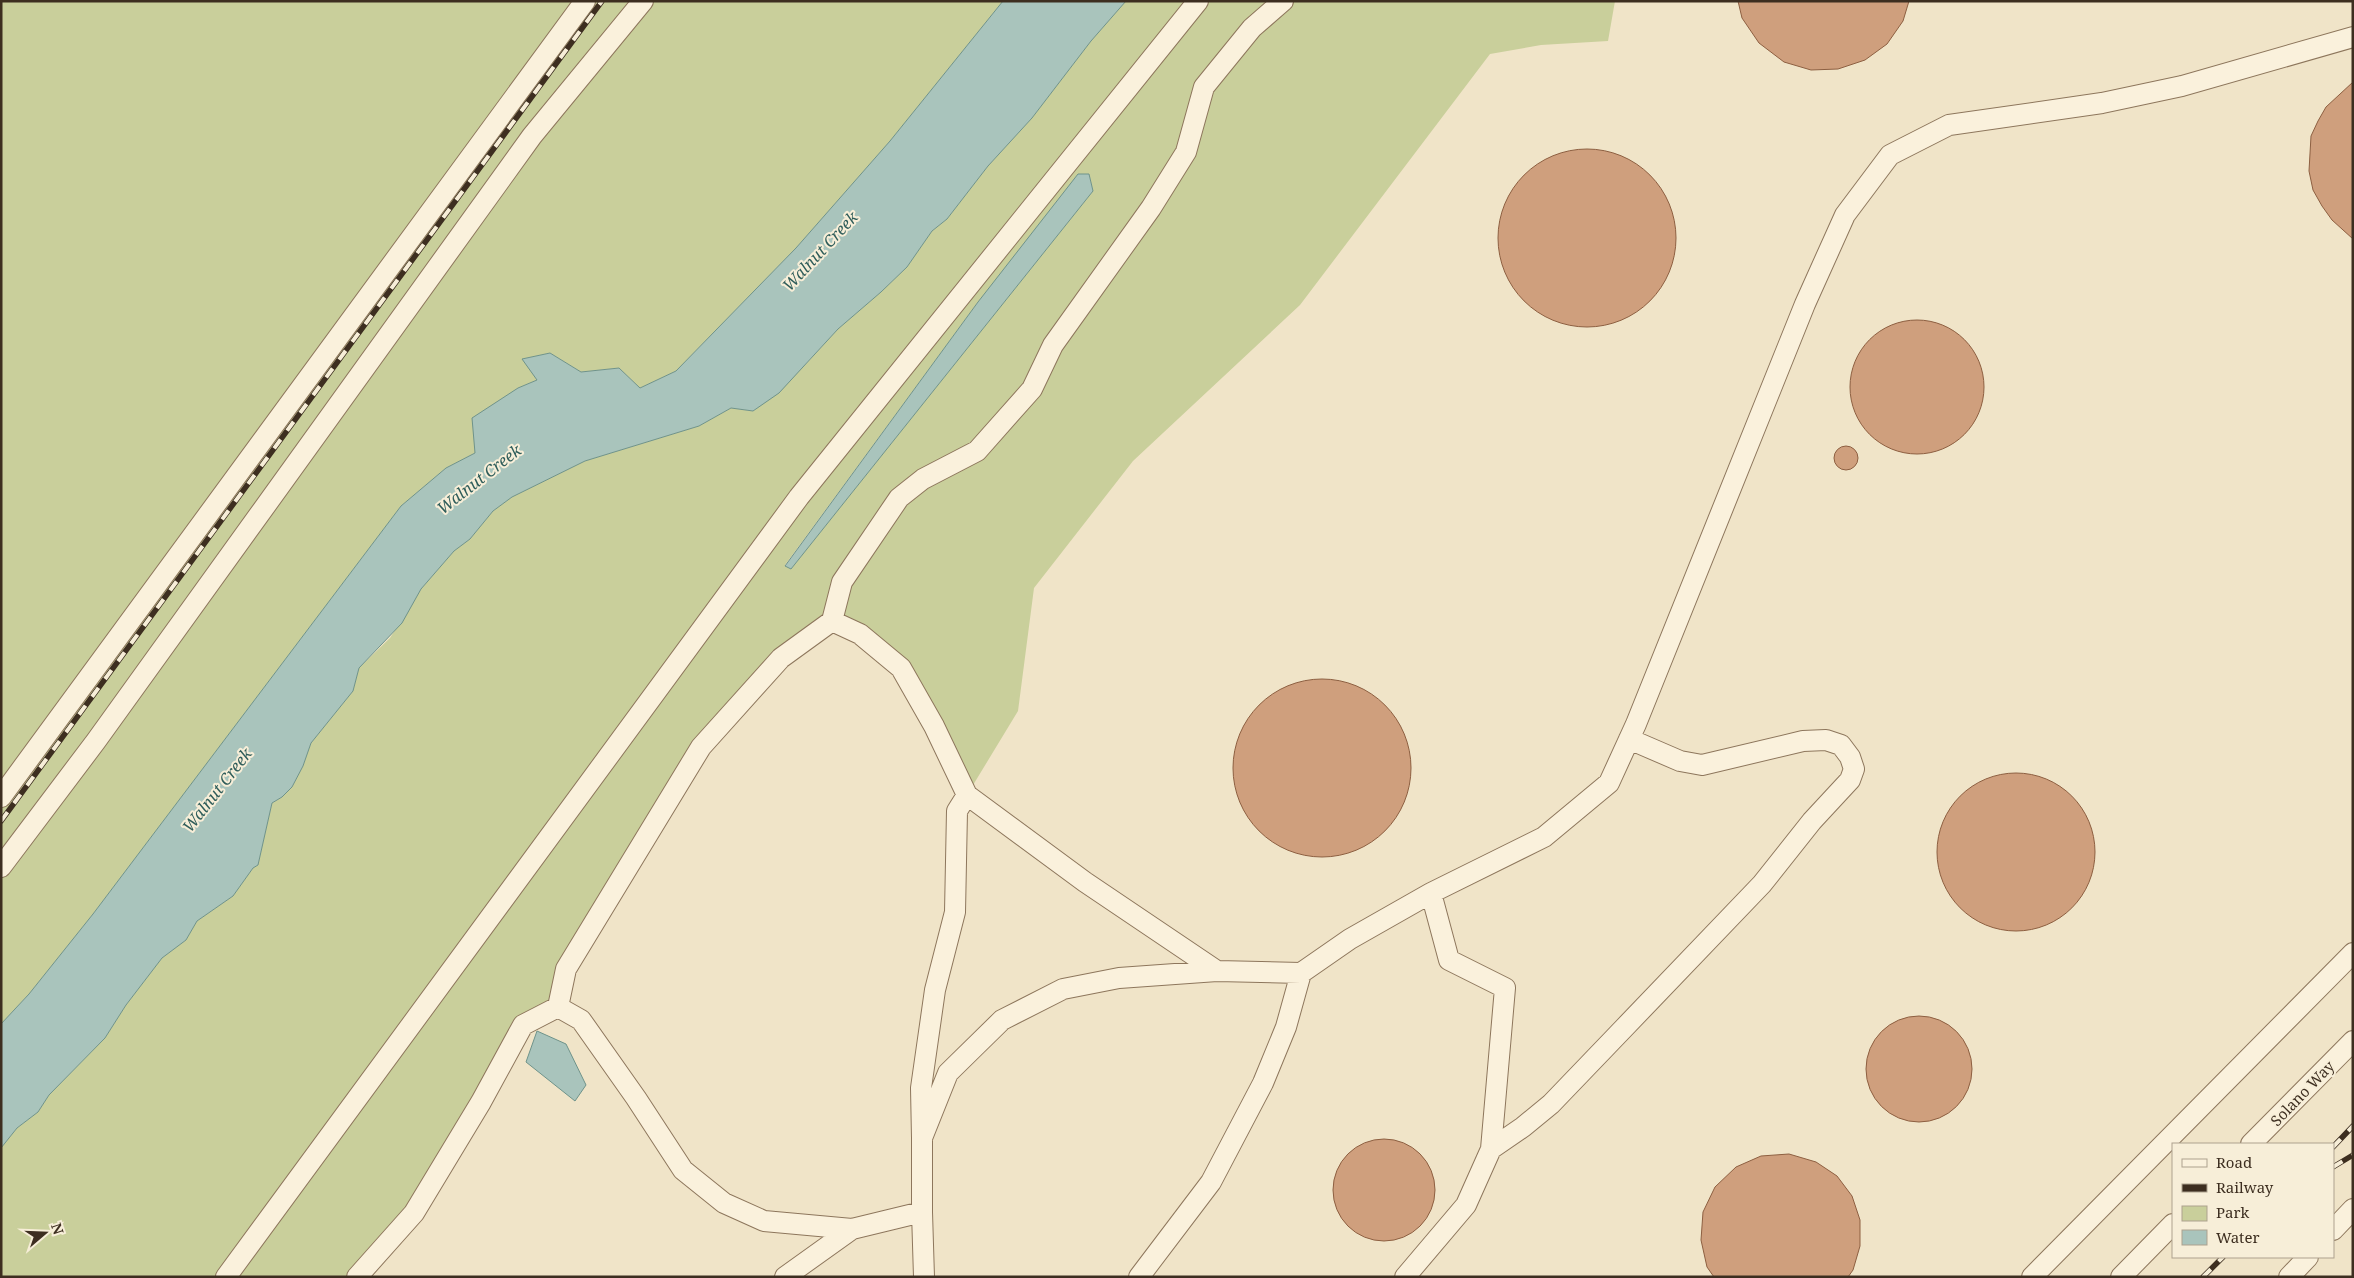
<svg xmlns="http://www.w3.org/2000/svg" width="2354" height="1278" viewBox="0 0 2354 1278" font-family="'Noto Serif',serif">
	<rect width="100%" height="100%" fill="#f0e4c8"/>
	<path fill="#c9cf9b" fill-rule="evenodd" d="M1,1H1003L890,141L796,248L676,371L640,388L619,368L581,372L550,353L523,359L537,380L518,388L475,453L446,468L401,506L93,914L29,994L1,1024Z
		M1126,1H1615L1608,41L1541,45L1490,54L1300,305L1133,461L1034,588L1018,711L967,795L901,668L832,621L701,747L566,969L558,1007L523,1025L481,1102L357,1277H1V1148L17,1128L38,1112L49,1095L105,1038L126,1005L162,958L186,940L197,921L233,896L253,868L258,865L272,803L282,797L292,787L303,766L311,743L353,691L359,668L390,638L421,589L454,551L470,539L493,511L512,497L585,461L699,426L731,408L753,411L806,364L838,329L881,292L907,267L932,231L947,219L988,166L1032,118L1091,41ZM1089,174L1093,191L791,569L785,565L978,302Z"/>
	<path fill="#a9c4bc" stroke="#6f938a" d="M1003,1H1126L1091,41L1032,118L988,166L947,219L932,231L907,267L881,292L838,329L779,393L753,411L731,408L699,426L585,461L512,497L493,511L470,539L454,551L421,589L402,623L359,668L353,691L311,743L303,766L292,787L282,797L272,803L258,865L253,868L233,896L197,921L186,940L162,958L126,1005L105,1038L49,1095L38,1112L17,1128L1,1148V1024L29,994L93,914L401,506L446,468L475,453L472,418L518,388L537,380L522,359L550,353L581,372L619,368L640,388L676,371L796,248L890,141Z
		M1078,174H1089L1093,191L791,569L785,566L978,302Z
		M537,1031L566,1044L586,1085L575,1101L526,1062Z"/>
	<path fill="#cf9f7d" stroke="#8d5f41" d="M1738,1H1909L1903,21L1887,44L1865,60L1838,69L1811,70L1784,62L1759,43L1742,18Z
		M2353,82V239L2332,220L2322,206L2313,190L2309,171L2311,136L2318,121L2326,107Z
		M1498 238a89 89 0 1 1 178 0a89 89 0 1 1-178 0Z
		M1850 387a67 67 0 1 1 134 0a67 67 0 1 1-134 0Z
		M1834 458a12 12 0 1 1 24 0a12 12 0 1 1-24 0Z
		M1233 768a89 89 0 1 1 178 0a89 89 0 1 1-178 0Z
		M1937 852a79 79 0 1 1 158 0a79 79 0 1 1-158 0Z
		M1866 1069a53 53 0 1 1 106 0a53 53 0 1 1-106 0Z
		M1333 1190a51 51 0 1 1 102 0a51 51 0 1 1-102 0Z
		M1789,1154L1816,1162L1837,1176L1852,1196L1860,1220V1246L1853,1270L1848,1277H1714L1707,1267L1701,1240L1703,1212L1715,1187L1736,1167L1761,1156Z"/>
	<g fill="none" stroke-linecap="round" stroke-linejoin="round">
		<defs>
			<path id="minor" d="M832,621L860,634L901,668L934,726L967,795
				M1,797L585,1
				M1,867L96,741L532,136L643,1
				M558,1007L581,1020L636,1098L683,1170L724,1203L764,1221L852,1229
				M922,1138L921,1088L935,990L955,912L957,811L967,795L1085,882L1217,971
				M2251,1144L2353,1041
				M1491,1149L1523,1127L1551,1104L1624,1028L1762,884L1812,821L1850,780L1854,769L1850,757L1841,745L1826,740L1803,741L1702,765L1680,761L1629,739
				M922,1212V1138L948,1073L1002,1020L1063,989L1119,978L1217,971L1301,973
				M2333,1230L2353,1209
				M226,1277L799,497L1198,1
				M357,1277L414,1213L481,1102L523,1025L558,1007L566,969L701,747L781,658L832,621L842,582L899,498L923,479L977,451L1032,389L1053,345L1151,208L1186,152L1204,87L1252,28L1283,1
				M785,1277L852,1229L922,1212L924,1277
				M1139,1277L1211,1182L1263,1083L1286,1027L1301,973L1350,939L1431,893L1544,837L1609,783L1636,724L1805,304L1845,215L1890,155L1949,125L2102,103L2182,86L2353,37
				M1405,1277L1466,1205L1491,1149L1505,988L1449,960L1431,893
				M2032,1277L2353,953
				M2121,1277L2173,1224
				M2289,1277L2308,1257"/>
		</defs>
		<use href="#minor" stroke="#8d765c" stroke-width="22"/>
		<use href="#minor" stroke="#faf1dc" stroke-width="20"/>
		<defs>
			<path id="rail" d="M1,821L602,1
				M2333,1147L2353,1126
				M2333,1167L2353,1155
				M2203,1277L2223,1257"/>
		</defs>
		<use href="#rail" stroke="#3d2e20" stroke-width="5.5"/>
		<use href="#rail" stroke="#f7eed8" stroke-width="4" stroke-dasharray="11" stroke-linecap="butt"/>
	</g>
	<g text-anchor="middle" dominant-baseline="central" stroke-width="4" stroke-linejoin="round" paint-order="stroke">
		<g font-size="15" fill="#3d2e20" stroke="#f7eed8">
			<text transform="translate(2302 1093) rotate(-46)">Solano Way</text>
		</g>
		<g font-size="16" font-style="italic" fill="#2f5d5a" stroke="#f7eed8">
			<text transform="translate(820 251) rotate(-47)">Walnut Creek</text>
			<text transform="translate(479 479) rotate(-38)">Walnut Creek</text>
			<text transform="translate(217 790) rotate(-52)">Walnut Creek</text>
		</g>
	</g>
	<rect width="2354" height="1278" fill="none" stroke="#3d2e20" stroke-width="5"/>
	<rect x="2172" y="1143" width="162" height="115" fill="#f7eed8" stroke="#ada18e"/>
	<rect x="2182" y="1159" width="25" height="8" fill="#faf1dc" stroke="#ada18e"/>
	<text x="2216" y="1168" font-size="15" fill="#3d2e20">Road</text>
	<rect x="2182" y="1184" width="25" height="8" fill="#3d2e20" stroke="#ada18e"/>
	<text x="2216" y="1193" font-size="15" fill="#3d2e20">Railway</text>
	<rect x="2182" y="1206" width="25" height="15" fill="#c9cf9b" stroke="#ada18e"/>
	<text x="2216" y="1218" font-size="15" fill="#3d2e20">Park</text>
	<rect x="2182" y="1230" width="25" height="15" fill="#a9c4bc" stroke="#ada18e"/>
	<text x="2216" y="1243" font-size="15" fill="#3d2e20">Water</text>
	<g transform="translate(45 1233) rotate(71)" stroke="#f7eed8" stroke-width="4" paint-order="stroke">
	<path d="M0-4L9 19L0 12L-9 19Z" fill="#3d2e20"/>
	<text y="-8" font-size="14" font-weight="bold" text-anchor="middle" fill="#3d2e20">N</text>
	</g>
</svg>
